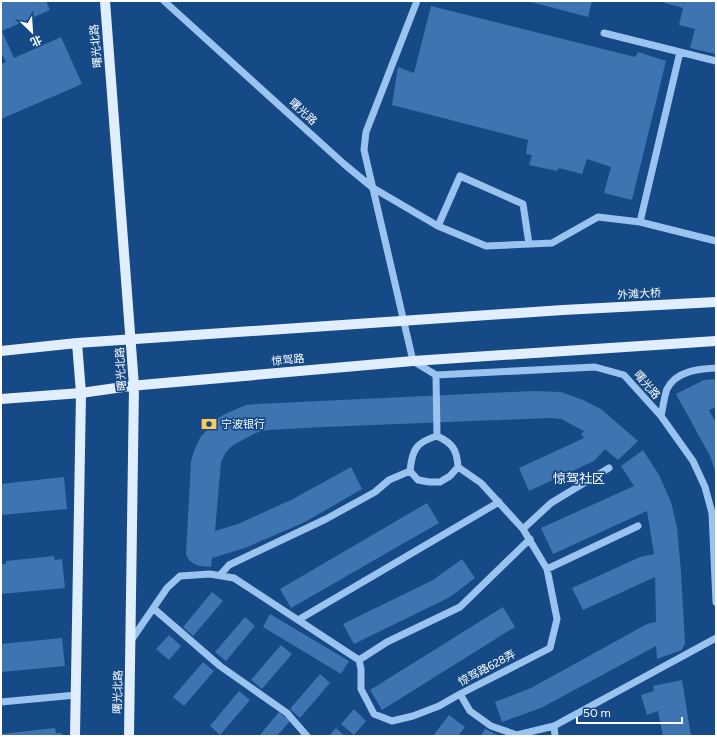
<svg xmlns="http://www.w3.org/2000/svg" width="717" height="737" viewBox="0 0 717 737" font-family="Figtree,'Noto Sans SC',sans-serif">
	<rect width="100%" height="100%" fill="#154a87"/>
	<path fill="#3d74b1" d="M1,1H46L50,10L2,31L14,58L61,37L82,84L1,119V64L6,62L1,52Z
		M527,1H592L588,17Z
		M658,1H716V54L690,48L695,29L679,25L683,8Z
		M431,6L635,57L638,52L666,61L632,200L604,193L611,167L587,159L582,174L559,168L557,171L529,165L532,155L526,154L528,140L392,105L398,67L414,73Z
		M716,379V407L709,410L716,423V473L710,456L676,394L704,380Z
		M533,391L561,392L583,400L601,409L638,441L618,460L605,449L594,461L529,491L519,468L584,438L581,434L584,431L561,419L549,418L323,427L269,430L261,431L256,433L233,445L226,452L221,462L215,531L238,524L293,499L351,467L362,489L305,522L245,548L212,558L211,567L200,566L194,564L189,560L186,554L191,461L194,451L200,438L215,420L225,414L246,405L256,404Z
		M643,450L659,475L671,502L677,527L681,572L685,643L682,650L657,659L656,646L541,708L502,722L495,702L531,688L647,624L656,622L655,577L583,610L572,588L640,557L654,554L647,511L553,554L541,528L634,486L621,466Z
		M64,477L67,509L1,515V484Z
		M427,503L439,523L291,608L280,589Z
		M54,556L55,560L62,559L65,588L1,594V564H6V561Z
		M462,559L475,578L450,597L354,644L343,624L433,580Z
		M212,592L223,601L193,636L183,627Z
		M503,607L515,627L382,710L370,690Z
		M270,614L349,661L341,674L263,627Z
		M245,617L255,626L226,661L215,652Z
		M169,635L181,646L169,660L156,649Z
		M62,638L65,666L1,672V644Z
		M281,645L292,654L262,689L251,680Z
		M203,662L214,671L184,706L173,697Z
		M320,674L330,683L300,718L290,709Z
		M682,680L691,736H663L658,711L647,715L641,695L654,691L653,686Z
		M239,691L250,700L220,735L210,726Z
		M354,709L366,721L354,735L341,724Z
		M279,712L290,721L277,736H259Z
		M449,715L465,727L458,736H433Z
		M55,728L56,733H62V736H1V734Z
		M336,728L345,736H329Z
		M485,729L500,736H481Z"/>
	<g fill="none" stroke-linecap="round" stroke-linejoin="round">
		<path stroke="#9ac3ef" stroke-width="7" d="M164,1L344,164L373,188L438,226
			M417,1L366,132L364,150L413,361L436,375L595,367L624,375L661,416L693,461L705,487L712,513L716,602
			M604,33L716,61
			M680,52L640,222L716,241
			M529,244L523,204L460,176L438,226L486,246L552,243L598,217L640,222
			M436,375L437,436
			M661,416C663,408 664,397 667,389C676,371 698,369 716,368
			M458,467L481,483L523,529L547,569L557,619L550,648L460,694L470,711L491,726L517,735L554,726L716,638
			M523,529L551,503L609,468
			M547,569L638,526
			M220,575L229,565L326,519L375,492L389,480L410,471C412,450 416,442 437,436C452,443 457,449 458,467L450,476L440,482H429L418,480L410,471
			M153,608L220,666L287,713L307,736
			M298,620L499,502
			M130,642L167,588L180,576L210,574L234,578L359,660L361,669V689L374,714L392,721L413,716L439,706L460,694
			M359,660L387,642L460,607L530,539
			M1,702L76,695
			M554,726L555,736"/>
		<path stroke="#e1eeff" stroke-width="10" d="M105,1L134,386L129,736
			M1,351L77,343L563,310L716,302
			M1,399L81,393L130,386L413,361L716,341
			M75,736L81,393L77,343"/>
	</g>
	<defs>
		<symbol id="bank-bare" viewBox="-9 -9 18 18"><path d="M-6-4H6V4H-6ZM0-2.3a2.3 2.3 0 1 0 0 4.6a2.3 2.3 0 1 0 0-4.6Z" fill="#ffca57" stroke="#154a87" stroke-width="2.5" paint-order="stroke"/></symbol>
	</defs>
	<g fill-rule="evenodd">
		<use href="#bank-bare" x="198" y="413" width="22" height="22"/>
	</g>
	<g text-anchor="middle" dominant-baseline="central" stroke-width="3.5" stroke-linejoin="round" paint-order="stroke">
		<g font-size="11" fill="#fff" stroke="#154a87">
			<text transform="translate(96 46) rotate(-95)">曙光北路</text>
			<text transform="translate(303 112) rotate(42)">曙光路</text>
			<text transform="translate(639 294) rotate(-3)">外滩大桥</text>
			<text transform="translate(288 360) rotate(-5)">惊驾路</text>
			<text transform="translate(121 369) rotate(-93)">曙光北路</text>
			<text transform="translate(647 385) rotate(49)">曙光路</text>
			<text transform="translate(487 668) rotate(-28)">惊驾路628弄</text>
			<text transform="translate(118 692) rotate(-89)">曙光北路</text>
		</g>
		<g font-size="11" fill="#fff" stroke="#154a87" text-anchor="start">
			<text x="221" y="424">宁波银行</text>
		</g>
		<g font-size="13" fill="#fff" stroke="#154a87">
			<text x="579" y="478">惊驾社区</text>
		</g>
	</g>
	<rect width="717" height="737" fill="none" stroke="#ffffff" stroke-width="4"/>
	<g transform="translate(32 32) rotate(155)" stroke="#154a87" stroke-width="3" paint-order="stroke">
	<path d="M0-3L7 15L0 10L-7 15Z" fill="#ffffff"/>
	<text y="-6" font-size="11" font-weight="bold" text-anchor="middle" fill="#ffffff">北</text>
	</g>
	<path d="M577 717v6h105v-6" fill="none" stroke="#ffffff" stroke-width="2"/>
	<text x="583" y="717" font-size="12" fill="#ffffff" stroke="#154a87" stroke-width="3" paint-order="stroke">50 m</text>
</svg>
